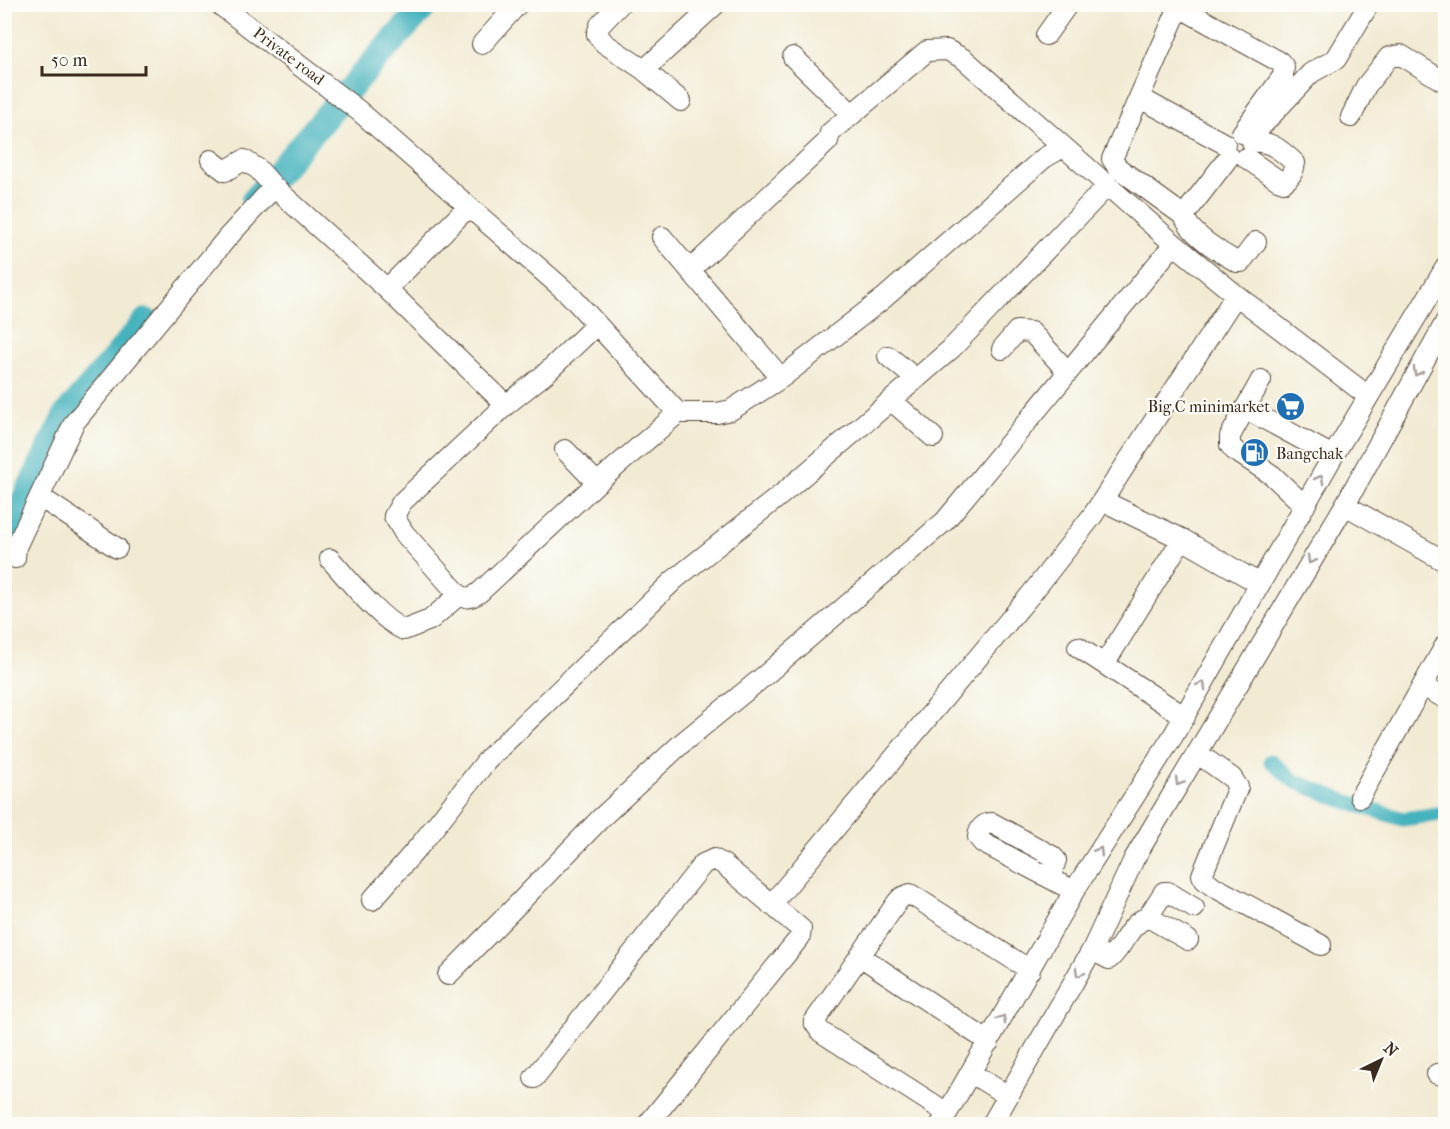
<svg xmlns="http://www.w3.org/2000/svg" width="1450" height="1129" viewBox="0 0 1450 1129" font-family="'IM FELL French Canon',serif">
	<rect width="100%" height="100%" fill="#fdfcf7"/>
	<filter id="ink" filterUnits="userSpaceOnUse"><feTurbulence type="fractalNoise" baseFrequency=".0167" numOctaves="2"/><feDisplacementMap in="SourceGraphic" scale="12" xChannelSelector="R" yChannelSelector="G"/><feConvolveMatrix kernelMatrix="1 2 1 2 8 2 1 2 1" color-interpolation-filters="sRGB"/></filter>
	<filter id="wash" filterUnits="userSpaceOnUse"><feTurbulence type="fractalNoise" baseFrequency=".008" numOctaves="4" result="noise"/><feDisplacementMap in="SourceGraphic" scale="24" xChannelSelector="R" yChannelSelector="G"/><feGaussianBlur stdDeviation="1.35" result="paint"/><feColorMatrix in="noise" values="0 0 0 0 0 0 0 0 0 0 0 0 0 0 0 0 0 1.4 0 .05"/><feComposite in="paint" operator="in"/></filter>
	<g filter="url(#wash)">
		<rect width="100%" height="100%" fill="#f2ebd4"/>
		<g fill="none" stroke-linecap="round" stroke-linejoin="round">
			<path stroke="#44b3be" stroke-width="15" d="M1271,761L1294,781L1342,800L1403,819L1446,813"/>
			<path stroke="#44b3be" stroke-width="26" d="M254,200L365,71L427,4
				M4,540L66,415L146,321"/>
		</g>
	</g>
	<g filter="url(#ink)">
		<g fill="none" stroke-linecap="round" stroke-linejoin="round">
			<defs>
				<path id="minor" d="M219,4L359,111L570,295L678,413H717L731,410L781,378L884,298L1044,158L1063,147
					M620,4L600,25L597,34L604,43L644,70L681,101
					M1046,35L1068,4
					M482,44L518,4
					M793,57L852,114
					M644,70L716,4
					M1140,98L1225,144
					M1351,117L1366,86L1389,57L1401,55L1446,83
					M1253,135L1311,73L1336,59L1369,4
					M1229,157L1189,209L1184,216C1189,233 1222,254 1237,262H1241L1256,242
					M1246,158L1278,180L1284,182C1290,178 1294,171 1295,163C1282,151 1270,140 1252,142
					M211,160L225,171L244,160L258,169L274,187L387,289L506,405L545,374L597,324
					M1184,216L1118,168L1112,159L1179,7L1280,62L1284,67L1283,76L1242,133
					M662,237L781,378
					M690,270L828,141L830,133L927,51L947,50L964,59L1174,244L1236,295L1368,396
					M387,289L468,207
					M1002,349L1017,331L1031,332L1068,372
					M888,356L916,379
					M1261,380L1230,436V445L1234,450L1272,475L1305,506
					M892,401L933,437
					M506,405L402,502L394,516L404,533L459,595C468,599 472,598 480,592L597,483L678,413
					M1246,409L1333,456
					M565,450L597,483
					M40,497L117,548
					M1103,501L1182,539L1260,584
					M1345,505L1446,562
					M15,558L16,547L74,423L227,238L274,187
					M330,559C349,580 379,619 404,630L430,620L459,595
					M1078,647L1185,717
					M1105,663L1182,539
					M1423,686L1446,699
					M1197,753L1232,778L1238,787L1202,875L1205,880L1214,887L1321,945
					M1360,797L1446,644
					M1050,878L1056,860L1052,856L992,823C983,823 979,829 978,837L983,843L1074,891
					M372,900L421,844L488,759L674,580L782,494L951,349L1108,185
					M771,905L1032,593L1093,515L1236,295
					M1148,917L1164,892H1168L1194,908
					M1092,950L1109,959C1124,947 1128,924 1148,917L1188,940
					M860,956L989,1042
					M448,975L520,902L601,818L682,743L763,677L945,521L1174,244
					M971,1073L1008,1096
					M1437,1074L1446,1075
					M534,1078L703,864L714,859L723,864L801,929L800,937L648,1124
					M947,1113L821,1032L814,1022L898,901L902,897L910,894L1030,970
					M941,1124L1074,891L1173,736L1333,456L1446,267
					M992,1124L1092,950L1134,859L1345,505L1446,321"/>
			</defs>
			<use href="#minor" stroke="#564739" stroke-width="22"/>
			<use href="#minor" stroke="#fff" stroke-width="20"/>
		</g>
		<defs><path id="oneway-chevron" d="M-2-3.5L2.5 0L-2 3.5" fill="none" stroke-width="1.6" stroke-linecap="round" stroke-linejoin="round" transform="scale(1.5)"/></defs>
		<g stroke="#a79f9a">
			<use href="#oneway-chevron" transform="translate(1417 372) rotate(119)"/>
			<use href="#oneway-chevron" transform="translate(1320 479) rotate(-61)"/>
			<use href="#oneway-chevron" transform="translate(1311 560) rotate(121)"/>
			<use href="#oneway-chevron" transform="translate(1202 685) rotate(-61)"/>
			<use href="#oneway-chevron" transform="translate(1179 782) rotate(121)"/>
			<use href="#oneway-chevron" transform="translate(1099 851) rotate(-58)"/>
			<use href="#oneway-chevron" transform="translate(1079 973) rotate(120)"/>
			<use href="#oneway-chevron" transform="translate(1002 1019) rotate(-60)"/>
		</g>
	</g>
	<defs>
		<symbol id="supermarket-disc" viewBox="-11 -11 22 22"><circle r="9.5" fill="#1f6fb2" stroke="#fdfcf7"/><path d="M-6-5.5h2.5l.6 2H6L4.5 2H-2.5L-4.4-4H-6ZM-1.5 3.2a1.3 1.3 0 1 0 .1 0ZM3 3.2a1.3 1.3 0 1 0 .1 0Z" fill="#fff"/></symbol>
		<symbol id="fuel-disc" viewBox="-11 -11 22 22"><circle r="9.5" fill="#1f6fb2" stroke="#fdfcf7"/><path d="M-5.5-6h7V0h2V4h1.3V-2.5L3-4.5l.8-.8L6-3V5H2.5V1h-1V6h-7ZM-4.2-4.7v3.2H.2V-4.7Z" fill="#fff"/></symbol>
	</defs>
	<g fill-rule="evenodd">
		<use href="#supermarket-disc" x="1274" y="390" width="33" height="33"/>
		<use href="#fuel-disc" x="1238" y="436" width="33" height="33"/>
	</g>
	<g text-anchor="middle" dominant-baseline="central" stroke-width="4.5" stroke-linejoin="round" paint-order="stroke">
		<g font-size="16" fill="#3b2a1e" stroke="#fdfcf7">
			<text transform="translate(289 56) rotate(37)">Private road</text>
		</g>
		<g font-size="16" fill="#3b2a1e" stroke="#fdfcf7" text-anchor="end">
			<text x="1270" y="406">Big C minimarket</text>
			<text x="1276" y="453" text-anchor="start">Bangchak</text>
		</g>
	</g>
	<rect width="1450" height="1129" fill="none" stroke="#fdfcf7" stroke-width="24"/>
	<g transform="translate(1381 1060) rotate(43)" stroke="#fdfcf7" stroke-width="4.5" paint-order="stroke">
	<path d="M0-4.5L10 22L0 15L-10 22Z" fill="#3b2a1e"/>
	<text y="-9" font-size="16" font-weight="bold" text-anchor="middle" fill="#3b2a1e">N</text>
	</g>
	<path d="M42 66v9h104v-9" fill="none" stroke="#3b2a1e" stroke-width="3"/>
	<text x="51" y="66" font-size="18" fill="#3b2a1e" stroke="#fdfcf7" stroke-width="4.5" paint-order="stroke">50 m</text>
</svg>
